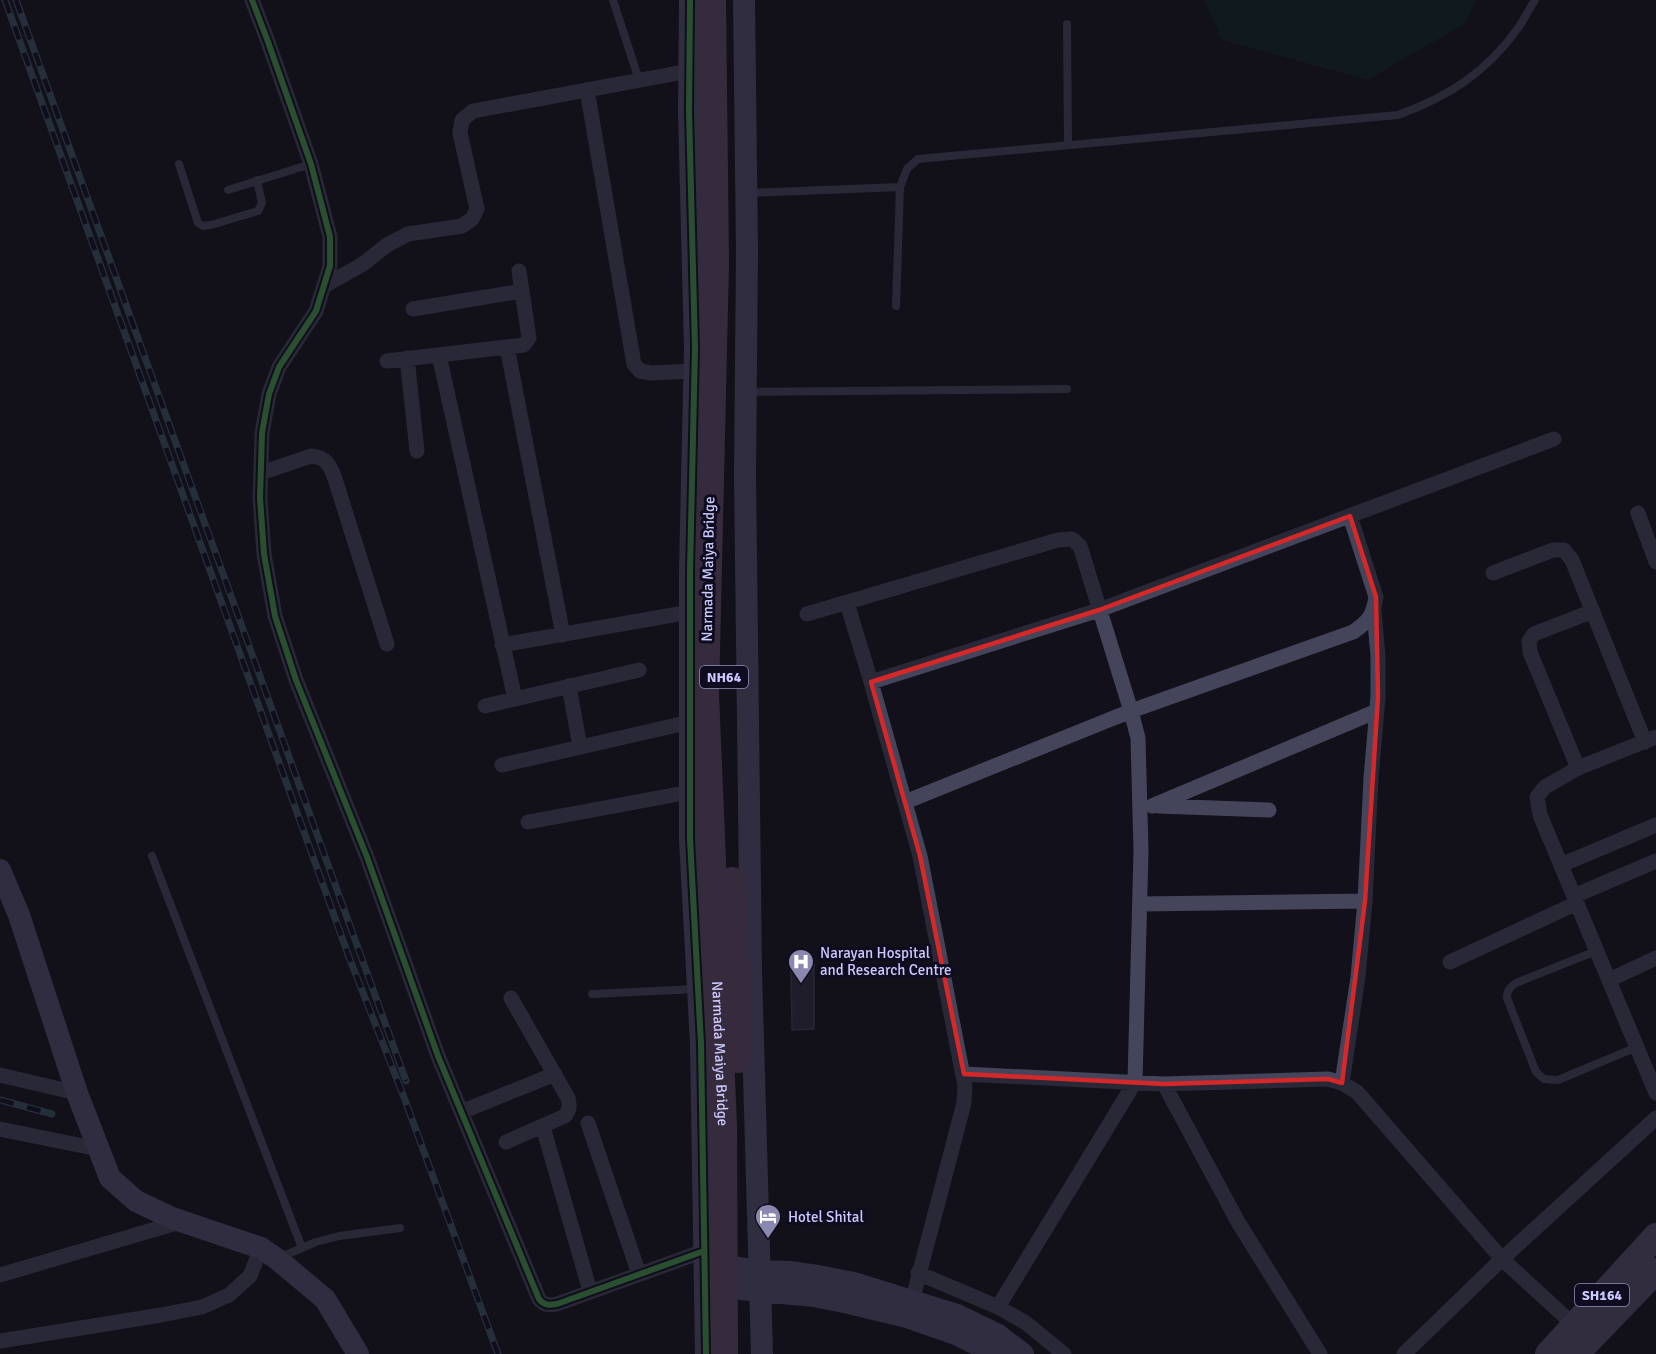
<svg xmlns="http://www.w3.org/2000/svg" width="1656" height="1354" viewBox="0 0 1656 1354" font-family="Signika,sans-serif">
	<rect width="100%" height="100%" fill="#12101a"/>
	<path fill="#0f2524" d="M1204,0H1477L1464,24L1368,80L1222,40Z"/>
	<path fill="#2e2d3d" stroke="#444158" stroke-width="1.5" d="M791,964H814V1029L792,1030Z"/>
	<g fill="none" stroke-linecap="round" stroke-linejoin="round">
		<path stroke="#44455b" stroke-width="8" d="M613,0L639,80
			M1067,24L1068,145
			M179,164L198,223L203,226L211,225L258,211L262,203L257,180
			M228,190L311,164
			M748,193L900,187L907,169L918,159L1398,115C1448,97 1487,72 1518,28C1524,20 1529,9 1535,0
			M896,306L900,187
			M747,392L1067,389
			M152,856L302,1248
			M1596,951L1516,983C1510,987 1507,990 1507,998L1536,1072L1544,1079L1558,1080L1637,1047
			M592,994L696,989
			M281,1257L316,1242L339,1236L400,1228"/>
		<path stroke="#44455b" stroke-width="15" d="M252,0L267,39L311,164L330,237V266L316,311L279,367L269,394L262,433L260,498L264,554L275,616L296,680L367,857L438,1056L539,1299C544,1306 550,1305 557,1304L704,1251
			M587,90L634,364L640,371L651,373L695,371
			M324,286L363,264L387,245L408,234L462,226L472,219L477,209L460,133L462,120L473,111L689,71
			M413,309L522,291
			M507,347L563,635
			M439,355L515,699
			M407,358L417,451
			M387,361L524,345L529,338L519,271
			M261,473L311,456C326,457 330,465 335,479L387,644
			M1638,513L1656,562
			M1493,573L1553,550H1564L1572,560L1645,742
			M847,603L871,682L920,856L965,1086L964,1103L910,1309
			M807,614L1058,540L1072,539L1080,546L1131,711L1138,738L1141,851L1135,1082L998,1307
			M502,645L690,612
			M871,682L1099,610L1554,439
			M569,686L580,747
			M485,706L639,670
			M1656,737L1578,768L1545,787L1537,797L1540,815L1656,1093
			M502,765L690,722
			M1578,768L1530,652L1529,641L1534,634L1593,611
			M905,802L1131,711L1353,632C1369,621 1373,616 1376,597L1350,516
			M1152,806L1377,711
			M1158,806L1269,810
			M528,822L690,792
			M1561,865L1656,825
			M1574,896L1656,861
			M1140,904L1365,901
			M1450,962L1577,903
			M1609,980L1656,958
			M964,1074L1164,1084L1328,1079L1342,1083L1357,1092L1502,1259L1575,1326
			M0,1075L77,1093
			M1342,1083L1358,977L1365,901L1371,778L1378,697V656L1374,611
			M1164,1084L1238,1222L1320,1354
			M461,1112L555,1074
			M588,1123L639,1274
			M543,1127L590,1291
			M0,1129L98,1149
			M506,1142L565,1116C570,1109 570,1106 568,1098L511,998
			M918,1273L998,1307L1026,1323L1064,1354
			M0,1275L183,1221
			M0,1341L161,1315L202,1307L229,1295L250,1276L261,1248
			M1404,1354L1502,1259L1656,1118"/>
		<path stroke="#52516e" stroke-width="22" d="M690,0L689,112L695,348L690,571V839L701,1044L706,1354
			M744,0L747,252L745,476L751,970L762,1354
			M0,870L19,915L77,1093L110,1178L136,1201L172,1218L261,1248L277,1259L325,1299L358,1354
			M709,1263L759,1271L789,1272L818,1276L854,1283L957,1315L998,1335L1023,1354
			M708,1286L814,1296L849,1303L907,1317L956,1334L996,1354"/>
		<path stroke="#594e6e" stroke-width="26" d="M1548,1354L1656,1236
			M1576,1354L1656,1271"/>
		<defs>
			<path id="rail" d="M5,0L349,957L405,1100L498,1354
				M16,0L406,1081
				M0,1100L52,1114"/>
		</defs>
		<use href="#rail" stroke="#3d5563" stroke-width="7"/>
		<use href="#rail" stroke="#0e0c1e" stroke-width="4.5" stroke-dasharray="14" stroke-linecap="butt"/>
		<g stroke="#634d66" stroke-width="28">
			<path id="s1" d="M712,0L715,263L705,694L723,1126L724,1354"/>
			<path d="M732,881L738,996V1059"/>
		</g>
		<defs>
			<path id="cycleway" d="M252,0L267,39L311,164L330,237V266L316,311L279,367L269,394L262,433L260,498L264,554L275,616L296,680L367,857L438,1056L539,1299C544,1306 550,1305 557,1304L704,1251
				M690,0L689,112L695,348L690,571V839L701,1044L706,1354"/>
		</defs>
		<use href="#cycleway" stroke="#0e0c1e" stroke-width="10"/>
		<use href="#cycleway" stroke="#469c4c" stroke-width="6"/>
	</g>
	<path d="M0 0H1656V1354H0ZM1350,516L1376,597L1378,697L1365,901L1342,1083L1328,1079L1164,1084L964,1074L920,856L871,682L1099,610Z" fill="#12101a" fill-opacity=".55" fill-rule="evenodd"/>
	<path fill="none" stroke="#d62828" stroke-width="4.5" stroke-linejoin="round" d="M1350,516L1376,597L1378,697L1365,901L1342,1083L1328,1079L1164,1084L964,1074L920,856L871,682L1099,610Z"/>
	<defs>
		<symbol id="hospital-pin" viewBox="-11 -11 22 30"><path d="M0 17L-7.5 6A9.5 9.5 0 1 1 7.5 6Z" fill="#8b88af" stroke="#0e0c1e"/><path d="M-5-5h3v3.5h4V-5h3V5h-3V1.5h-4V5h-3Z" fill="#fff"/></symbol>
		<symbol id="hotel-pin" viewBox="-11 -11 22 30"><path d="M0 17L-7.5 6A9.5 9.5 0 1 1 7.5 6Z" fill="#8b88af" stroke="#0e0c1e"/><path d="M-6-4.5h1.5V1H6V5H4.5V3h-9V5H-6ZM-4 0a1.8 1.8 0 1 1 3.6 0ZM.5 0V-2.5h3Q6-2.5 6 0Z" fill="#fff"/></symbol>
	</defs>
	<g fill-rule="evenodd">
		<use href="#hospital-pin" x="786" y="947" width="30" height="40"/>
		<use href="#hotel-pin" x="753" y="1202" width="30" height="40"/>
	</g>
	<g text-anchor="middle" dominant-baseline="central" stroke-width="6" stroke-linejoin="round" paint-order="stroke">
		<g fill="#0e0c1e" stroke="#9390bc" stroke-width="1.5">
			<rect x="700" y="666" width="48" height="22" rx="4.5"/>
			<rect x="1575" y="1284" width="54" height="22" rx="4.5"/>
		</g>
		<g font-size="14" font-weight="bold" fill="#ccc9ff">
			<text x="724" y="677">NH64</text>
			<text x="1602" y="1295">SH164</text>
		</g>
		<g font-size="15" fill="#ccc9ff" stroke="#0e0c1e">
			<text transform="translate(708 569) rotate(-89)">Narmada Maiya Bridge</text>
			<text stroke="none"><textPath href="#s1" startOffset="1054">Narmada Maiya Bridge</textPath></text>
		</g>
		<g font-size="15" fill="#ccc9ff" stroke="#0e0c1e" text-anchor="start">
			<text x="820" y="953">Narayan Hospital<tspan x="820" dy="17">and Research Centre</tspan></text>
			<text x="788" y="1217">Hotel Shital</text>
		</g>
	</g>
</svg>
